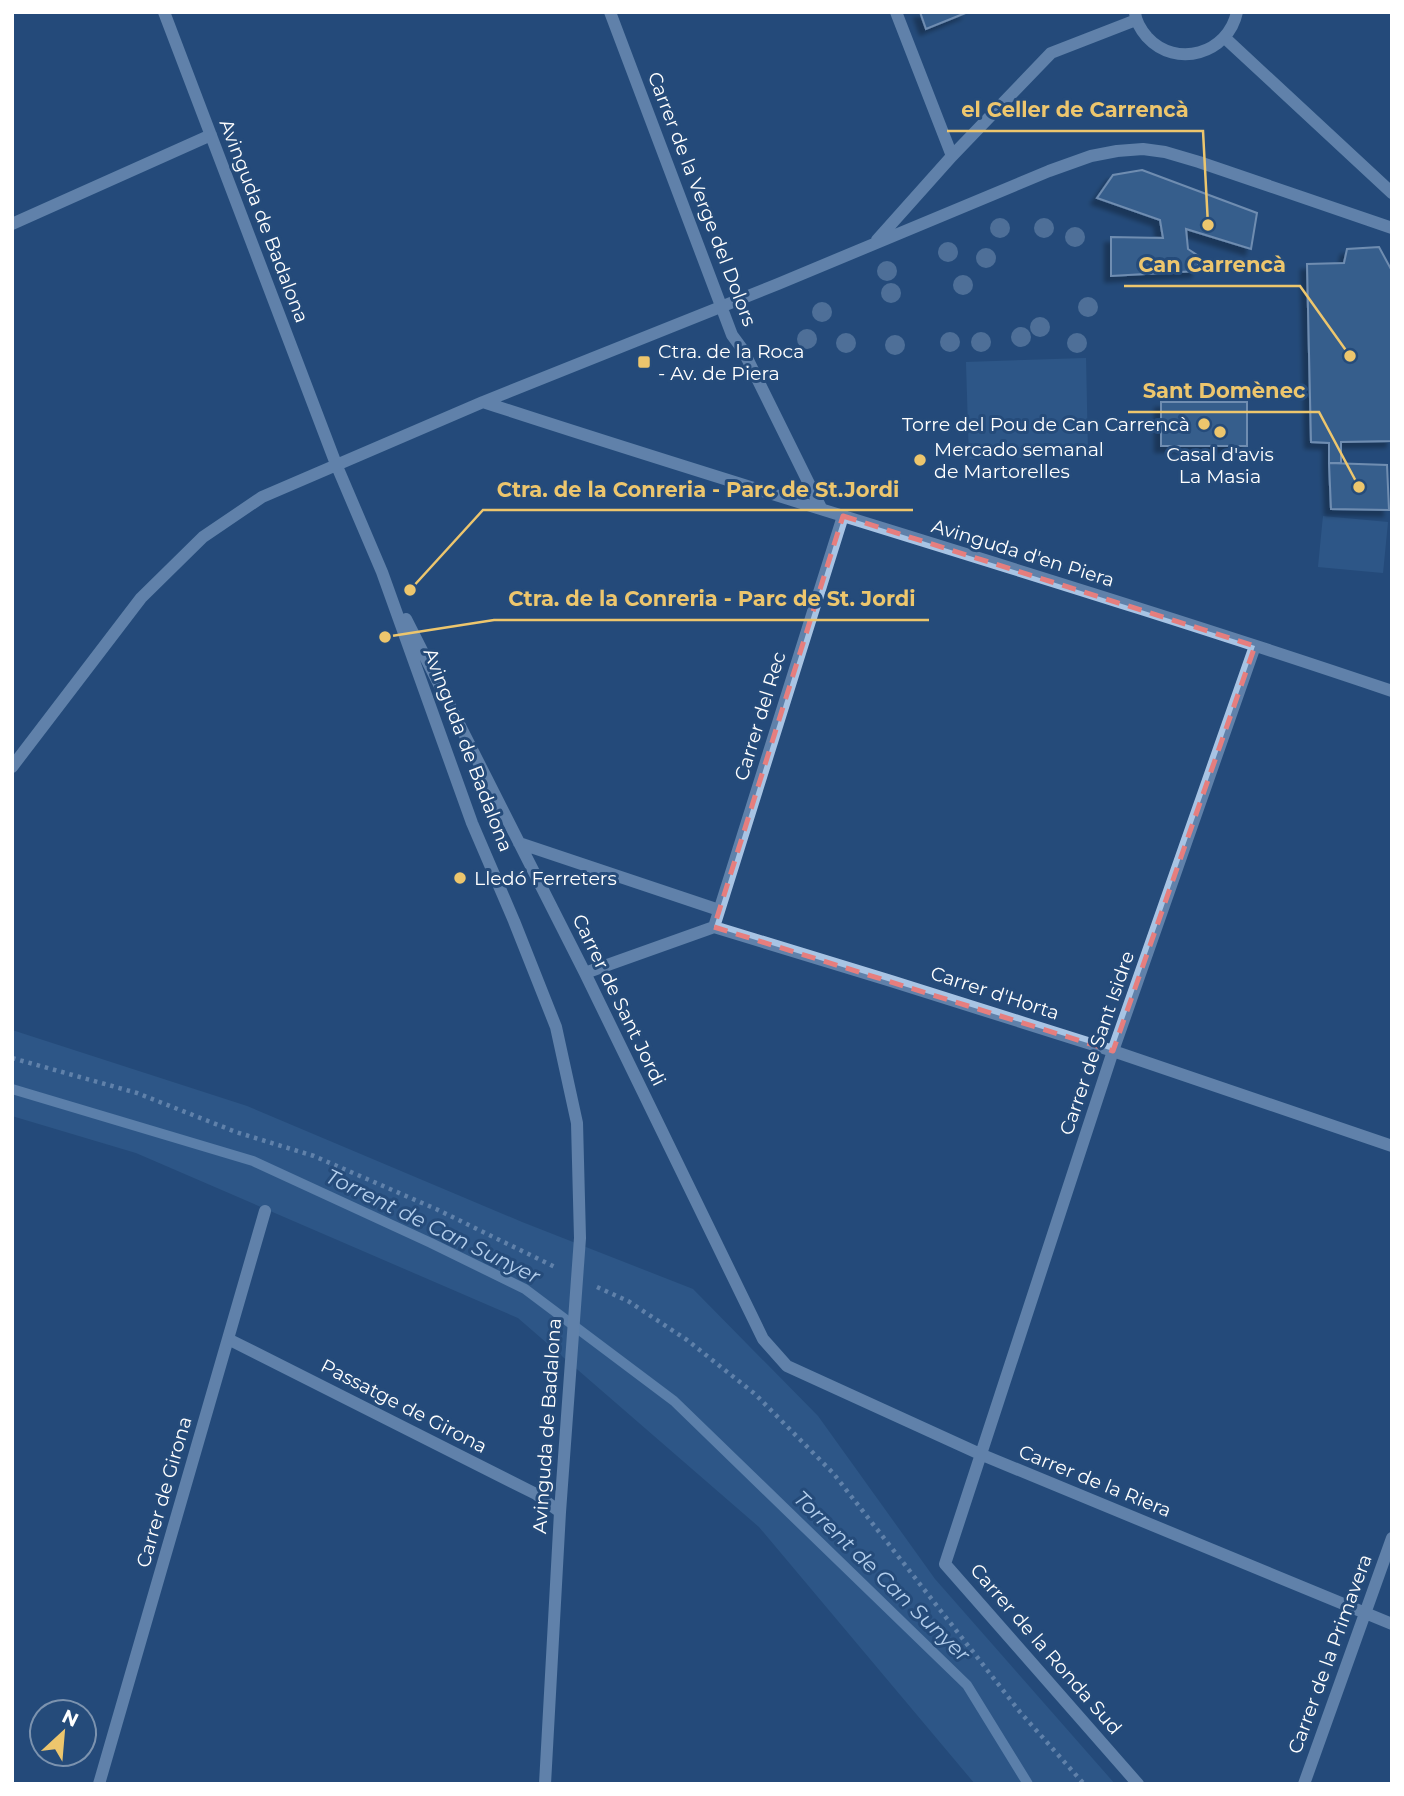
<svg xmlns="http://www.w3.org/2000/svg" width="1404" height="1796" viewBox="0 0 1404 1796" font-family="Montserrat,sans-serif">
	<defs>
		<filter id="shadow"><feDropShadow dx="-6" dy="6" stdDeviation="2" flood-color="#0009"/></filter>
	</defs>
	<rect width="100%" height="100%" fill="#254b7a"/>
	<path fill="#396597" d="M1086,358L1088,456L969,459L966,362Z
		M1323,516L1388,522L1383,573L1318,567Z
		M12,1030L247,1106L522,1222L693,1289L818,1416L935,1579L1115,1784H975L759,1527L518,1318L136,1153L12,1116Z"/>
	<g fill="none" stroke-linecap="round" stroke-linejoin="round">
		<path stroke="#9dbfe4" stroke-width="10" d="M12,1089L253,1161L431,1243L525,1289L674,1401L967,1685L1028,1784"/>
	</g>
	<path fill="#4e75a3" stroke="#cbdef3" stroke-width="2" filter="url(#shadow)" d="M920,12H968L926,29Z
		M1142,170L1257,213L1251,249L1186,229L1188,249L1200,257L1197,271L1111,276V237L1163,238L1160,220L1097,198L1113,175Z
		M1379,247L1392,271V441L1341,442V463H1329V443L1311,442L1307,264L1344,263L1347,249Z
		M1161,402H1247V446H1161Z
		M1329,463L1387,465L1389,510L1331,509Z"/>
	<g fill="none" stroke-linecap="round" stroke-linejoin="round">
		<path stroke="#a8c4e4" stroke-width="4.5" stroke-dasharray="3.5 5" stroke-linecap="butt" d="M12,1058L137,1093L236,1132L314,1156L436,1209L557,1268
			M597,1287L628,1301L687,1340L755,1394L833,1473L1020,1712L1084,1784"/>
		<path stroke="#a8c4e4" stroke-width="12" d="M164,12L336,464L382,572L472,823L514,921L556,1027L577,1123L580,1238L560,1512L545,1784
			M610,12L732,335L743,350L821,508
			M896,12L952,156
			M1135,13C1136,22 1141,30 1147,37C1176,69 1228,54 1237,12
			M1225,38L1392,193
			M12,224L211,135
			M877,240L952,156L1051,53L1136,20
			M483,402C785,501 1091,589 1392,691
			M406,619L585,973L763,1339L787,1366L980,1454L1392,1624
			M12,767L141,598L203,537L262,497L483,402L778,284L1049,171L1091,156L1117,151L1143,149L1165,152L1199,162L1392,228
			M519,843L719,910
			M714,927L843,516
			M585,973L714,927L891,981L1113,1051L1392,1146
			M228,1339L536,1494L560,1512
			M99,1784L265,1211
			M1138,1784L945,1564L1113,1051L1255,646
			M1304,1784L1392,1538"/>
	</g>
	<g fill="#809cbd">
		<circle cx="1000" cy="228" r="10"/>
		<circle cx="1044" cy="228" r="10"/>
		<circle cx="1075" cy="237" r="10"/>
		<circle cx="948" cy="252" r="10"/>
		<circle cx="986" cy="258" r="10"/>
		<circle cx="887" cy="271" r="10"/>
		<circle cx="963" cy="285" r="10"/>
		<circle cx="891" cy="293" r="10"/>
		<circle cx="1088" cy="307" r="10"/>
		<circle cx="822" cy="312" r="10"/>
		<circle cx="1040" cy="327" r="10"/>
		<circle cx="1021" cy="337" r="10"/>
		<circle cx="807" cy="339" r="10"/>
		<circle cx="950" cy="342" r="10"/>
		<circle cx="981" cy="342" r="10"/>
		<circle cx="846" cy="343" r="10"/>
		<circle cx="1077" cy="343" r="10"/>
		<circle cx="895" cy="345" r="10"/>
	</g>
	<path d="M0 0H1404V1796H0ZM843,516L1255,646L1113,1051L714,927Z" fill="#254b7a" fill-opacity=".55" fill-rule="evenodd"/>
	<path fill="none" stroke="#e67e7e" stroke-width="5" stroke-dasharray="14 9" stroke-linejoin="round" d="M843,516L1255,646L1113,1051L714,927Z"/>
	<g fill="#edc66d" stroke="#254b7a" stroke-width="2.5">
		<rect x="637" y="355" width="14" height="14" rx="3.5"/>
		<circle cx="1204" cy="424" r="7"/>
		<circle cx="1220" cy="432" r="7"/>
		<circle cx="920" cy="460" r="7"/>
		<circle cx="460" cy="878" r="7"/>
	</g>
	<g text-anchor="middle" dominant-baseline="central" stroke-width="6" stroke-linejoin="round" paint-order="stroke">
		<g font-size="19" fill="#fff" stroke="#254b7a">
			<text transform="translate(702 199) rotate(69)">Carrer de la Verge del Dolors</text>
			<text transform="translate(264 221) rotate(69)">Avinguda de Badalona</text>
			<text transform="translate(1023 553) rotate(17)">Avinguda d'en Piera</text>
			<text transform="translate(760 716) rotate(-73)">Carrer del Rec</text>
			<text transform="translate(468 750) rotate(69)">Avinguda de Badalona</text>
			<text transform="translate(995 993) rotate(18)">Carrer d'Horta</text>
			<text transform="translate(619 1000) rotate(64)">Carrer de Sant Jordi</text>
			<text transform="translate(1097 1043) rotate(-71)">Carrer de Sant Isidre</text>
			<text transform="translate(404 1406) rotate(27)">Passatge de Girona</text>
			<text transform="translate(547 1426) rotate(-86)">Avinguda de Badalona</text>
			<text transform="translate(1095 1481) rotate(22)">Carrer de la Riera</text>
			<text transform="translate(164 1492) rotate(-74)">Carrer de Girona</text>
			<text transform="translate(1046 1649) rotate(49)">Carrer de la Ronda Sud</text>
			<text transform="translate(1330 1654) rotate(-70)">Carrer de la Primavera</text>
		</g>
		<g font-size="19" fill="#fff" stroke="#254b7a" text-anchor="start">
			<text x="658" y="351">Ctra. de la Roca<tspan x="658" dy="22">- Av. de Piera</tspan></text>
			<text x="1190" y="424" text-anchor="end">Torre del Pou de Can Carrencà</text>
			<text x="934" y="449">Mercado semanal<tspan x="934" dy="22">de Martorelles</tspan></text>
			<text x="1220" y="454" text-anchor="middle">Casal d'avis<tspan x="1220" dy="22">La Masia</tspan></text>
			<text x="474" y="878">Lledó Ferreters</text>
		</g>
		<g font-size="21" font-style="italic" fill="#b3ceec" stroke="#254b7a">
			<text transform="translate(433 1226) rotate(26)">Torrent de Can Sunyer</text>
			<text transform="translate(882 1576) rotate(44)">Torrent de Can Sunyer</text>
		</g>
	</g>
	<path fill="none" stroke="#edc66d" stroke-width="2.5" d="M1208 225L1203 131H947M1350 356L1300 286H1124M1359 487L1319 412H1128M410 590L483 510H913M385 637L494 620H929"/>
	<g fill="#edc66d" stroke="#254b7a" stroke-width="2.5">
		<circle cx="1208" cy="225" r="7"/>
		<circle cx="1350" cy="356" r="7"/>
		<circle cx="1359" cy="487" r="7"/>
		<circle cx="410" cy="590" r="7"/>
		<circle cx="385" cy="637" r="7"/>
	</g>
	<g font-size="21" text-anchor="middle" font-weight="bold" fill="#edc66d" stroke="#254b7a" stroke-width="6" stroke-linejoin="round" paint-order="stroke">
		<text x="1075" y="117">el Celler de Carrencà</text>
		<text x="1212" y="272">Can Carrencà</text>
		<text x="1224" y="398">Sant Domènec</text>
		<text x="698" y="497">Ctra. de la Conreria - Parc de St.Jordi</text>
		<text x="712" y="606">Ctra. de la Conreria - Parc de St. Jordi</text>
	</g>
	<rect width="1404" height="1796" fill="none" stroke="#ffffff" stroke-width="28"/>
	<g transform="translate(63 1733) rotate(26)"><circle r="33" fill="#254b7a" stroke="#7c93af" stroke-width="2"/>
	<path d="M0-5L12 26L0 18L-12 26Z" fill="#edc66d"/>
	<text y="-10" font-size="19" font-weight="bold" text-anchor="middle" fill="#ffffff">N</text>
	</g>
</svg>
